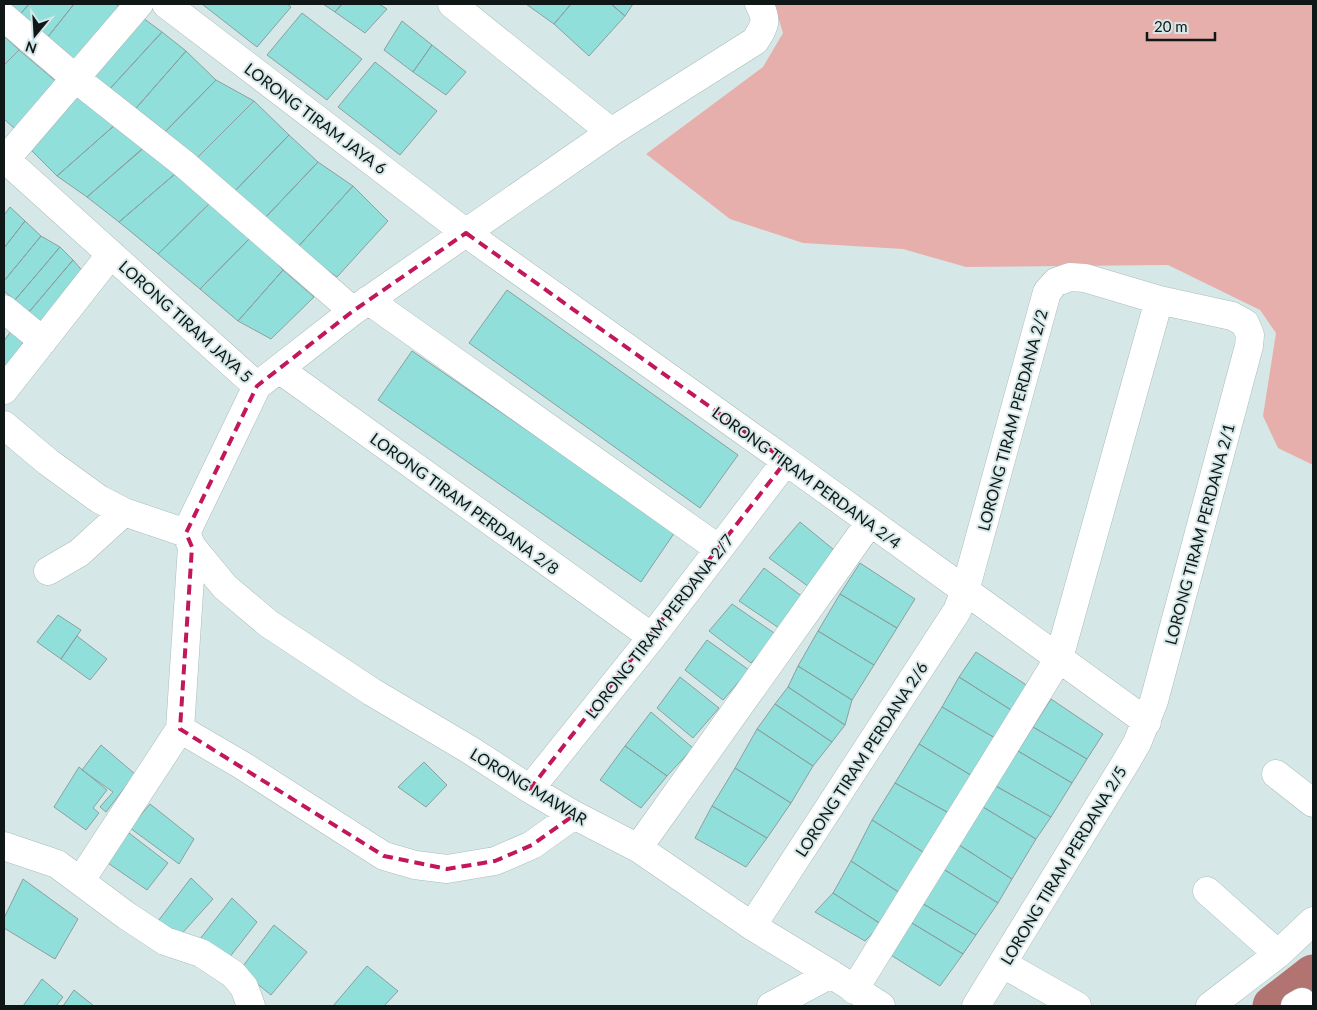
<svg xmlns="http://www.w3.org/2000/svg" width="1317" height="1010" viewBox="0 0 1317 1010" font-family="Lato,sans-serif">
	<rect width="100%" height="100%" fill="#d5e8e7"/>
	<path fill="#e7afac" d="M774,4H1313V465L1278,448L1263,416L1276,333L1260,310L1168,265L966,267L903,249L803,243L730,219L646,154L763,67L783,33Z"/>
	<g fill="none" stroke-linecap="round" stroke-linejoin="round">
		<path stroke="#b17471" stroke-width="41" d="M1273,1006L1313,975"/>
	</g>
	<path fill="#90dfdb" stroke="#8d9f9e" d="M4,4H29L17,18Z
		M29,4H74L47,38L17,18Z
		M74,4H116L121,8L73,61L47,38Z
		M202,4H287L291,7L257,47Z
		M323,4H342L335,12Z
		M342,4H379L387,9L365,33L335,12Z
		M526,4H571L554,24Z
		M571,4H611L625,16L589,56L554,24Z
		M611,4H633L625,16Z
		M302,13L362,59L327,100L267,55Z
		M139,15L162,32L106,93L88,76Z
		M402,21L432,45L413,72L384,50Z
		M162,32L186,51L131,114L106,93Z
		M4,36L19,50L4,65Z
		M432,45L466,72L446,95L413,72Z
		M19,50L58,83L24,137L4,119V65Z
		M186,51L216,80L160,137L131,114Z
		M375,62L437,111L400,155L338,107Z
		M216,80L254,101L192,163L160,137Z
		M79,94L116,124L57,176L30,149Z
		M254,101L289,135L232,194L192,163Z
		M116,124L145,147L87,197L57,176Z
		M289,135L318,162L264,219L232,194Z
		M151,141L183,167L119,222L87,197Z
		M318,162L353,186L297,248L264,219Z
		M183,167L210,203L158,254L119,222Z
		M353,186L388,221L337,277L297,248Z
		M210,203L253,235L200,289L158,254Z
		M10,207L25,221L4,248V215Z
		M25,221L41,236L4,281V248Z
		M253,235L283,270L238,321L200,289Z
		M41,236L60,247L15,300L4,291V281Z
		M60,247L73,260L29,312L15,300Z
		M73,260L86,275L44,326L29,312Z
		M283,270L314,297L271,339L238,321Z
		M507,290L738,455L700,508L469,343Z
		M11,331L26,338L4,372V341Z
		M412,351L675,532L641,582L378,400Z
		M800,522L839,554L809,587L769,558Z
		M860,563L915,599L897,628L840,594Z
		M764,568L803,597L779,628L739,601Z
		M840,594L897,628L874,665L818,631Z
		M732,604L777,635L751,663L709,631Z
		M58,615L81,630L61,659L37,642Z
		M818,631L874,665L852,700L798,666Z
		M77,636L107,659L90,680L61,659Z
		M707,640L749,670L723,700L685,670Z
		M976,652L1034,690L1019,715L959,677Z
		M798,666L852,700L845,725L788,687Z
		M680,677L719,708L693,738L657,708Z
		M959,677L1019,715L1002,742L942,707Z
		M788,687L845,725L832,742L775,704Z
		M1051,699L1103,734L1087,759L1033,727Z
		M775,704L832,742L813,766L757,729Z
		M942,707L1002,742L979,780L919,744Z
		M651,712L693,748L667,776L625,746Z
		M1033,727L1087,759L1072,783L1018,751Z
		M757,729L813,766L791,803L735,768Z
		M919,744L979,780L956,817L895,783Z
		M101,745L135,774L106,812L100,807L113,792L82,770Z
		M625,746L667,776L641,808L600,780Z
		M1018,751L1072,783L1051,817L994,785Z
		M424,762L447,785L426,807L398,787Z
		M79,767L107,790L93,808L99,813L86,830L54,807Z
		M735,768L791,803L767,838L712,806Z
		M895,783L956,817L931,857L872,820Z
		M994,785L1051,817L1036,839L978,804Z
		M150,804L194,839L179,864L130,828Z
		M978,804L1036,839L1012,879L956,843Z
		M712,806L767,838L746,867L695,838Z
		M872,820L931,857L900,893L851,861Z
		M129,833L168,863L147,890L105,861Z
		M956,843L1012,879L998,903L940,867Z
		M851,861L900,893L881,924L833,893Z
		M940,867L998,903L976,935L920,902Z
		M191,878L213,899L177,939L155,925Z
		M23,879L78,919L55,959L4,928V918Z
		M833,893L881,924L865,941L815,912Z
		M232,898L257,922L222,967L196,944Z
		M920,902L976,935L963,954L907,920Z
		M907,920L963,954L940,986L886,952Z
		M274,925L307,952L271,995L240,970Z
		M367,966L398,991L384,1006H333Z
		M42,979L63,997L56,1006H23Z
		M74,990L94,1006H63Z"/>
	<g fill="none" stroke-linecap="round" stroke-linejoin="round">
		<defs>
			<path id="minor" d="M166,4L466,233L786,461L1147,722
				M452,4L611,132
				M759,4C768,21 765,25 755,41L611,132L353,311L257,386L186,533L192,547L225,587L269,624L372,692L470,750L530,789L574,815L638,848L752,926L831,974L881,1006
				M4,17L75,78L184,164L353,311
				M4,158L257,386
				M6,159L139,4
				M368,300L719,549
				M4,309L43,341
				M279,369L652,637
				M4,390L111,254
				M4,425L48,462L99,499L124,512L186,533
				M48,571L79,553L124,512
				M180,729L240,764L384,856L415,865L447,869L495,861L532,845L574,815
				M1276,774L1313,803
				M530,789L652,637L786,461
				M4,846L57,864L127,916L165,941L201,953L233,974L244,987L251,1006
				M638,848L870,522
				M81,880L180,729L192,547
				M1207,891L1278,954
				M752,926L957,611L965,591L1047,292L1056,282L1070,277L1085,278L1159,300L1232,316L1245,323L1250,335L1249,346L1154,701L1137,743L1126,762L976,1006
				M1003,964L1077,1006
				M854,990L1059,658L1159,300
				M771,1006L831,974
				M1210,1006L1278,954L1313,921
				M1295,1006L1302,1002"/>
		</defs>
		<use href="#minor" stroke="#a9bcba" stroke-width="29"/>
		<use href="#minor" stroke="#fff" stroke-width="28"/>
	</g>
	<path fill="none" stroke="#c2185b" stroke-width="4" stroke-dasharray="10 6" stroke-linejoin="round" d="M466,233L786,461L530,789L574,815L532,845L495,861L447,869L384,856L180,729L192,547L186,533L257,386L353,311Z"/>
	<g text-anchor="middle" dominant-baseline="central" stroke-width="4" stroke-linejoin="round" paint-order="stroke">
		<g font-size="16" fill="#101717" stroke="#d5e8e7">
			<text transform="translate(316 118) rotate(37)">LORONG TIRAM JAYA 6</text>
			<text transform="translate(186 321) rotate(42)">LORONG TIRAM JAYA 5</text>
			<text transform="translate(1012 420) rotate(-75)">LORONG TIRAM PERDANA 2/2</text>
			<text transform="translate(807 477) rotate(36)">LORONG TIRAM PERDANA 2/4</text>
			<text transform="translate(465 503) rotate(36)">LORONG TIRAM PERDANA 2/8</text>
			<text transform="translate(1199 534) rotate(-75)">LORONG TIRAM PERDANA 2/1</text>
			<text transform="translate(659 626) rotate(-52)">LORONG TIRAM PERDANA 2/7</text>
			<text transform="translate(861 759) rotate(-57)">LORONG TIRAM PERDANA 2/6</text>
			<text transform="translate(529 786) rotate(31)">LORONG MAWAR</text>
			<text transform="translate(1063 865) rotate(-59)">LORONG TIRAM PERDANA 2/5</text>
		</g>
	</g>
	<rect width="1317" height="1010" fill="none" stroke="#101717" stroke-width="10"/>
	<g transform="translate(35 35) rotate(198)" stroke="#d5e8e7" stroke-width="4" paint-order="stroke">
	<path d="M0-4L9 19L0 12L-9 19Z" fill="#101717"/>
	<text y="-8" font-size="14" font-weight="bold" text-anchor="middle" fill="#101717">N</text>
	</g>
	<path d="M1147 32v8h68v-8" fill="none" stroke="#101717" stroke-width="2.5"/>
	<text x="1154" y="32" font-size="15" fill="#101717" stroke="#d5e8e7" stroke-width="4" paint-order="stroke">20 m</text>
</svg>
